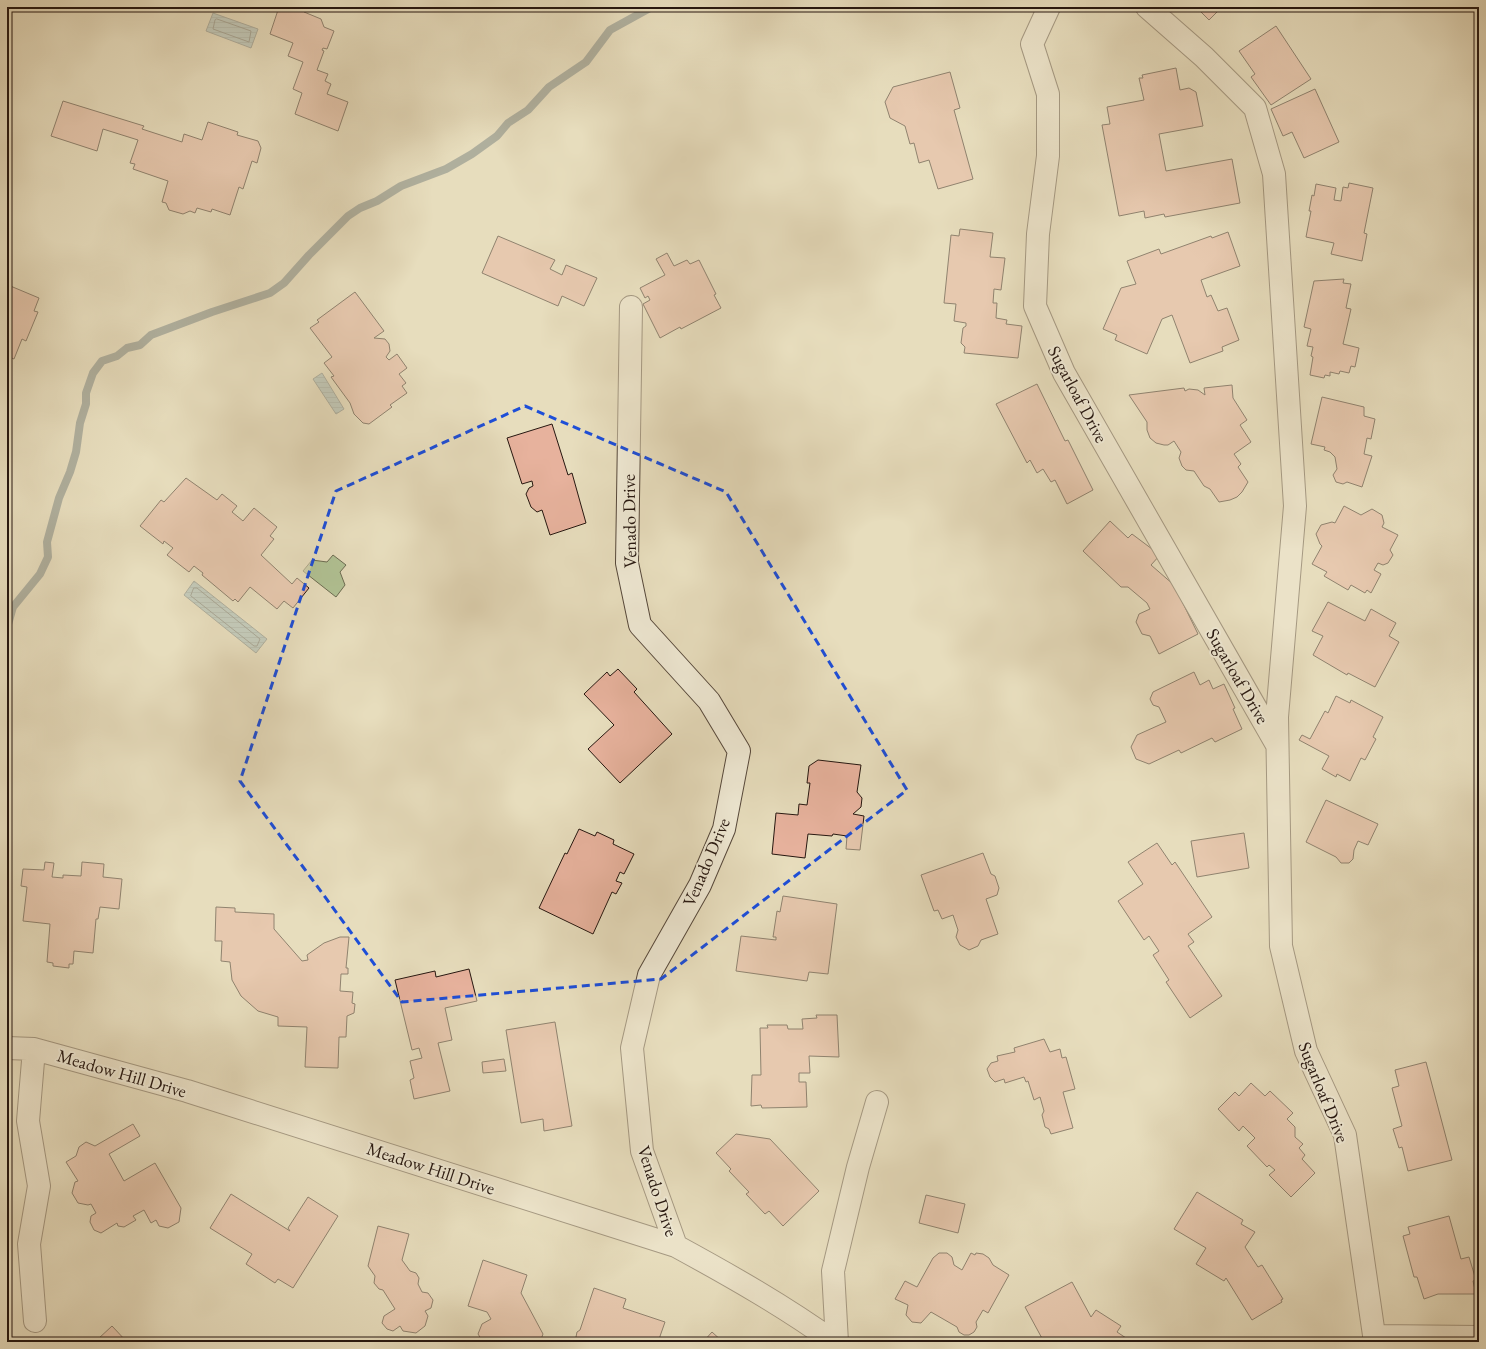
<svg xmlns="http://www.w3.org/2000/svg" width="1486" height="1349" viewBox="0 0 1486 1349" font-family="'EB Garamond',serif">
	<defs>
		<pattern id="water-rules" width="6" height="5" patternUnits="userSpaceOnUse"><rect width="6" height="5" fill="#9bb9bb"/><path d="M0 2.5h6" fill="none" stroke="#859ea0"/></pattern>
	</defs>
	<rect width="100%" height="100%" fill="#e7ddbd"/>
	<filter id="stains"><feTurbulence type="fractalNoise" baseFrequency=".005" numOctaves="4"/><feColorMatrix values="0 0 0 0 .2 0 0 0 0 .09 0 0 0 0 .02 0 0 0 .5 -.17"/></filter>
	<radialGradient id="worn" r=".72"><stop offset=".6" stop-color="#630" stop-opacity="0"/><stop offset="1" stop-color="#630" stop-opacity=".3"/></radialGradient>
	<path fill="#b1c294" stroke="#6c6c52" d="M333,555L346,565L340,572L345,585L336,597L303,571L312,560L327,562Z"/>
	<path fill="url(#water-rules)" stroke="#6c7877" d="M213,13L258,29L251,48L206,31Z
		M322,373L344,409L336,414L313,379Z
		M194,581L267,639L256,653L184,595Z"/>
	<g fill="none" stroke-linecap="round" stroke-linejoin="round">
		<path stroke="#606866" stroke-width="1" d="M217,19L251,31L249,42L213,29L215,20Z
			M194,588H197L260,639L257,646H254L191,596Z"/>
		<path stroke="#6c7877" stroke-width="8" d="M7,628L13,607L40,574L48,557L47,542L59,498L70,472L76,452L80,423L86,404V393L93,373L102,361L117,356L127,348L140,345L151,335L212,312L270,293L284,283L309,255L348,216L360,208L377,201L401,186L446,169L472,154L497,136L508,123L528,110L549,87L586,62L610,30L650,8"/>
	</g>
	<path fill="#e7b29d" stroke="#261710" d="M279,7H306L304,12L321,19L324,27L334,31L327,49L323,48L322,50L324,51L317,70L328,74L325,81L331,84L327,94L348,102L338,131L295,114L302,93L293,89L303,62L288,56L293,43L270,34Z
		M1196,7H1222L1209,20Z
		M1276,26L1311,79L1271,105L1251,77L1255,74L1239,51Z
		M1176,68L1180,90L1189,88L1196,92L1203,126L1159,134L1166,171L1232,159L1240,203L1165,217L1164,214L1145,218L1144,211L1119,216L1102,125L1110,124L1107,107L1144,100L1139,78H1143L1142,75Z
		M950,72L960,108L954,110L973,179L938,189L929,160L919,163L914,143L910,144L905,126L890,118L885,102L893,87Z
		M1315,89L1339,142L1304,158L1292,132L1283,136L1271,109Z
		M63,101L144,126L142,129L182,142L184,134L202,140L208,122L238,132L237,135L258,141L261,148L257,163L252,161L243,189L239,187L230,215L212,209L211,212L197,208L195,213L190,211L183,214L169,210L166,203L162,202L168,181L133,169L135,164L130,163L138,140L103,129L97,151L51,136Z
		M1349,183L1373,188L1364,233L1367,234L1362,261L1331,254L1334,243L1306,237L1311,211H1309L1312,195L1314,196L1316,184L1336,188L1334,200L1341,201L1343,187L1348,188Z
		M960,229L993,233L990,257L1005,258L1001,290L994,289L993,303H997L996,318L1007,320L1006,324L1022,326L1018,358L964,353L965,347L961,343L963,328L966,326V323L954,321L956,304L944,303L951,235L959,236Z
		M1228,232L1240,266L1201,280L1207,297L1211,295L1218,311L1227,308L1239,340L1222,347L1223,351L1190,363L1172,315L1162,319L1147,354L1115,340L1117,335L1103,329L1121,288L1136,284L1127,261L1159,249L1161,254L1211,236L1212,238Z
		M498,236L555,260L550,269L562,275L566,265L597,278L584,306L562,296L558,306L482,273Z
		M667,253L674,266L687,260L690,264L699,260L716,294L714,295L721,308L681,329L680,327L660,338L643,304L650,300L648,296L645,298L640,288L665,275L656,259Z
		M1344,279L1343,283L1351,284L1346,308L1351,309L1343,344L1359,348L1355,367L1351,366L1349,373L1340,371L1339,374L1330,372V376L1325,375L1324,378L1310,375L1313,357L1311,356L1313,347L1307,346L1311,329L1304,327L1314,281Z
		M8,285L39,298L34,311L38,312L26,341L22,339L14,359L7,356Z
		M355,292L384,331L374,338L385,339L389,344L390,351L386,357L389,360L397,354L407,368L399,374L406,383L402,386L407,393L390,405L392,407L369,424L363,423L354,414L350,403L331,377L334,376L324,363L332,357L310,328L319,322L317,320Z
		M1037,384L1065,441L1068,440L1093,490L1067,504L1055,480L1051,482L1043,469L1037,473L1030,460L1027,463L996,404Z
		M1232,385L1233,398L1247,420L1240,425L1251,442L1234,454L1241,464L1238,467L1248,482L1242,492L1237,497L1230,500L1219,502L1210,489L1204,486L1194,471L1186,470L1182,466L1179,458L1181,452L1174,441L1168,445H1164L1156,443L1150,438L1147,430V422L1129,395L1184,388L1185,391L1189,389L1198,390L1205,395L1204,388Z
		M1322,397L1364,407V416L1375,419L1371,439L1367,438L1364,454L1372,456L1362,487L1347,482L1343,484L1336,482L1333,475L1337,469L1335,457L1330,452L1324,450L1325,447L1311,444Z
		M552,424L568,475L572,473L586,523L550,535L542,510L537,512L531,507L526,494L529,488L533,486L532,481L522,484L507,438Z
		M186,478L217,500L222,494L237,506L232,512L243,521L254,508L277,527L270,536L274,539L261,555L292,584L297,578L309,588L293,608L284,601L277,609L250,587L238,602L235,599L233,601L202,575L203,573L194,566L189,572L167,555L173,548L164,541L163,544L140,526L161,500L164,502Z
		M1344,506L1361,515L1372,509L1382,515L1384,523L1382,527L1398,535L1390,550L1393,555L1388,563L1383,565L1378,563L1374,570L1381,574L1371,593L1367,590L1365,593L1351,585L1348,590L1324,576L1327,572L1312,564L1322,546L1320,544L1316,534L1321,525L1332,522L1335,523Z
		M1110,521L1128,538L1132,534L1160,555L1151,565L1174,585L1198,634L1159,654L1150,636L1142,634L1136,622L1139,614L1150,609L1147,603L1128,587H1121L1083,551Z
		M1328,602L1365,621L1371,609L1396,623L1389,636L1399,642L1375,687L1348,673L1347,675L1313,655L1323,636L1312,631Z
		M618,669L637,689L634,692L672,734L620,783L588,749L614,725L584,694L607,672L610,676Z
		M1194,672L1200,685L1209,680L1213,689L1224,684L1235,708L1233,709L1242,729L1215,742L1212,738L1181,753L1179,750L1149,764L1136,759L1131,747L1137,735L1166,722L1159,707L1153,705L1150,699L1153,692Z
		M1336,696L1350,703L1351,700L1383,717L1373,737L1376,739L1365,760L1361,758L1350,781L1337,774L1336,777L1322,769L1329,756L1299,740L1302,735L1310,739L1325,711L1328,713Z
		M818,760L861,765L857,792L862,798L861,807L853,814L864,816L860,850L846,849L847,836L833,834L832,836L808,834L805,858L772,854L776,813L798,815L799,804L807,805L810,783H807L809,766Z
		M1326,800L1378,824L1368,845L1358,841L1354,850L1353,859L1349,863H1341L1336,857L1306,842Z
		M579,829L595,836L597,832L614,840L613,844L634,854L624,874L620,872L616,881L622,883L616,894L612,892L593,934L539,908L565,853L567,854Z
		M1244,833L1249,868L1197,877L1191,841Z
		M1157,843L1172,865L1175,862L1212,917L1188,934L1194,942L1188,946L1222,996L1190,1018L1166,982L1169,980L1153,955L1159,951L1149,936L1144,940L1118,901L1143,884L1128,862Z
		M983,853L991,874L995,876L999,888L997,895L986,899L998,934L981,940L978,946L969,950L960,945L956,937L958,930L953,915L942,919L938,910L934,911L921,875Z
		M45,862L54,863L52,877L63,878V875L81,876L82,862L104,864L103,877L122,879L119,909L100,907L98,919H96L93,953L74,951L73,964H69V968L53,966V963L47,962L50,924L23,921L27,887L21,886L23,869L44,870Z
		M783,896L837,904L828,974L809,972L807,981L736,971L741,936L776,940V937H773L777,911L780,912Z
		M216,907L235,908V912L274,914V929L302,961L308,960L307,955L324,943L340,937H349L346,968H348V974H341L340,991L353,992L352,1003L355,1004L354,1013L347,1016L346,1037H339L338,1068L305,1067L307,1027L278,1026V1017L258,1011L241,996L232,980L230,962L221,961L222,941H215Z
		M469,969L477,1001L445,1008L452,1040L438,1043L450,1091L414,1099L410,1080L414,1078L410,1061L422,1058L419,1048L412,1050L395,980L435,971L436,977Z
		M816,1015H837L839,1057L809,1056L810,1073H799V1082H806L807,1107L762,1108L761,1105L751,1106L752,1075H761L760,1028H768L767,1025H787L788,1029H803L802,1019L817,1018Z
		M555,1022L572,1126L544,1131L543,1119L521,1123L506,1030Z
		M1044,1039L1050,1052L1060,1049L1062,1058L1066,1057L1075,1089L1063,1092L1073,1128L1051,1134L1049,1129L1045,1127L1042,1115L1044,1111L1040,1097L1034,1100L1028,1081L1026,1082L1024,1077L1005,1083L1004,1079L995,1082L990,1077L987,1069L991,1063L998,1061L997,1056L1015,1052L1014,1048Z
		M504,1059L506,1071L483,1073L482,1062Z
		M1426,1062L1452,1160L1408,1171L1402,1147L1399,1148L1393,1129L1402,1126L1392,1088L1399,1086L1395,1070Z
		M1251,1083L1265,1096L1270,1091L1293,1113L1287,1119L1295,1127V1137L1303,1144L1299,1148L1305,1155L1302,1159L1315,1173L1291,1197L1269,1175L1275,1170L1269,1165L1267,1167L1247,1146L1255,1138L1243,1126L1239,1131L1218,1109L1235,1092L1239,1096Z
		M133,1124L140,1136L109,1154L124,1181L155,1163L181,1208L179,1222L168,1228L159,1226L156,1220L151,1223L144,1210L133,1216L136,1220L124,1227L118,1226L117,1223L101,1233L94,1230L90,1222L91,1216L96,1213L91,1204L88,1205L78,1203L72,1193L75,1182L78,1181L66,1162L76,1156L79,1147L86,1142L95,1146Z
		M736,1134L770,1139L819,1191L783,1226L769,1211L765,1214L746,1194L749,1192L729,1171L731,1169L716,1153Z
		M1197,1192L1243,1220L1241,1224L1255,1232L1245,1247L1258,1267L1262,1265L1283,1299L1281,1300L1282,1302L1252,1320L1226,1278L1224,1281L1196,1264L1206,1248L1174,1229Z
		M231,1194L290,1231L288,1228L308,1197L338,1216L293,1288L278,1279L275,1283L246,1264L252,1254L210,1228Z
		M926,1195L965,1204L958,1233L919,1223Z
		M1449,1216L1461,1259L1469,1257L1476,1280L1473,1281L1476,1294H1438L1424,1299L1417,1277H1414L1403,1236L1410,1234L1408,1227Z
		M378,1226L409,1234L402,1260L410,1271L416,1273L419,1278L418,1284L422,1292L428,1293L433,1300L431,1308L425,1311L428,1316L425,1326L416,1333L403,1331L400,1326L393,1331L387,1329L382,1323L384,1316L395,1309L383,1290L379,1289L374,1283L375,1276L368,1266Z
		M939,1253H947L952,1257L954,1265L962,1270L971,1253L975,1255L976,1253L983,1254L989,1258L993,1265L1009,1275L988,1313L983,1310L976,1322L977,1327L974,1332L969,1335H964L959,1332L957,1327L931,1312L921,1323L912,1322L906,1315L908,1305L895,1299L905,1281L917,1287L933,1258Z
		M483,1260L527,1275L521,1293L543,1334L540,1342H483L478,1334L482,1324L491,1319L487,1312L468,1306Z
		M1072,1282L1091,1317L1096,1310L1121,1326L1117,1332L1132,1342H1044L1025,1307Z
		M594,1288L626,1299L623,1308L665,1322L658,1342H575L577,1332L580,1330Z
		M112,1326L127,1342H100L98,1339Z
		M712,1332L723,1342H703Z
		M134,1338L138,1342H130Z"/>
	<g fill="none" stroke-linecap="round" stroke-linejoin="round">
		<defs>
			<path id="minor" d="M1049,7L1032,44L1048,94V156L1038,234L1035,306L1064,373L1277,745
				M1147,7L1204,57L1255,108L1274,174L1295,506L1277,717L1281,946L1306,1051L1345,1135L1375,1342
				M631,307L627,563L640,625L709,701L739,751L724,829L700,885L649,975L632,1048L642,1151L676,1246
				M7,1048L34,1049L187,1091L676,1246C731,1276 784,1306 834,1342
				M34,1049L28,1121L39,1186L29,1244L35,1321
				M1374,1336L1479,1337
				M837,1342L833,1271L858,1167L877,1102"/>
		</defs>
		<use href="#minor" stroke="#56483b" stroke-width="24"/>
		<use href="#minor" stroke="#efe9d4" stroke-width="22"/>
	</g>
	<path d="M0 0H1486V1349H0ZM525,406L726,492L907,790L661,979L402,1002L240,781L336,491Z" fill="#e7ddbd" fill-opacity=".55" fill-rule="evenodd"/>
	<path fill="none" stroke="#1d4ed8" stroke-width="3" stroke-dasharray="8 5" stroke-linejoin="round" d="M525,406L726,492L907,790L661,979L402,1002L240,781L336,491Z"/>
	<g text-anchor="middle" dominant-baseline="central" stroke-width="4" stroke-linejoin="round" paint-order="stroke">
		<g font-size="18" fill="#261710" stroke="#efe9d4">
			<text transform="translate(1078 394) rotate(62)">Sugarloaf Drive</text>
			<text transform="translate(629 521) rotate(-91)">Venado Drive</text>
			<text transform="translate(1238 676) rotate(60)">Sugarloaf Drive</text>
			<text transform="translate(706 862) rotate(-67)">Venado Drive</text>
			<text transform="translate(122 1073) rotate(16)">Meadow Hill Drive</text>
			<text transform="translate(1324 1092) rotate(68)">Sugarloaf Drive</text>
			<text transform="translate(431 1168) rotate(18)">Meadow Hill Drive</text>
			<text transform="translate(658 1191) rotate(72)">Venado Drive</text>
		</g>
	</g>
	<rect width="1486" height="1349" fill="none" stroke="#e7ddbd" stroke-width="24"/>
	<rect x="8" y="8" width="1470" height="1333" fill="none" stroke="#261710" stroke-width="2"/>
	<rect x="12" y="12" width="1462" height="1325" fill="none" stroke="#261710"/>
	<rect width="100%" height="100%" filter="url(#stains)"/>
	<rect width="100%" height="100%" fill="url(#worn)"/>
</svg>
